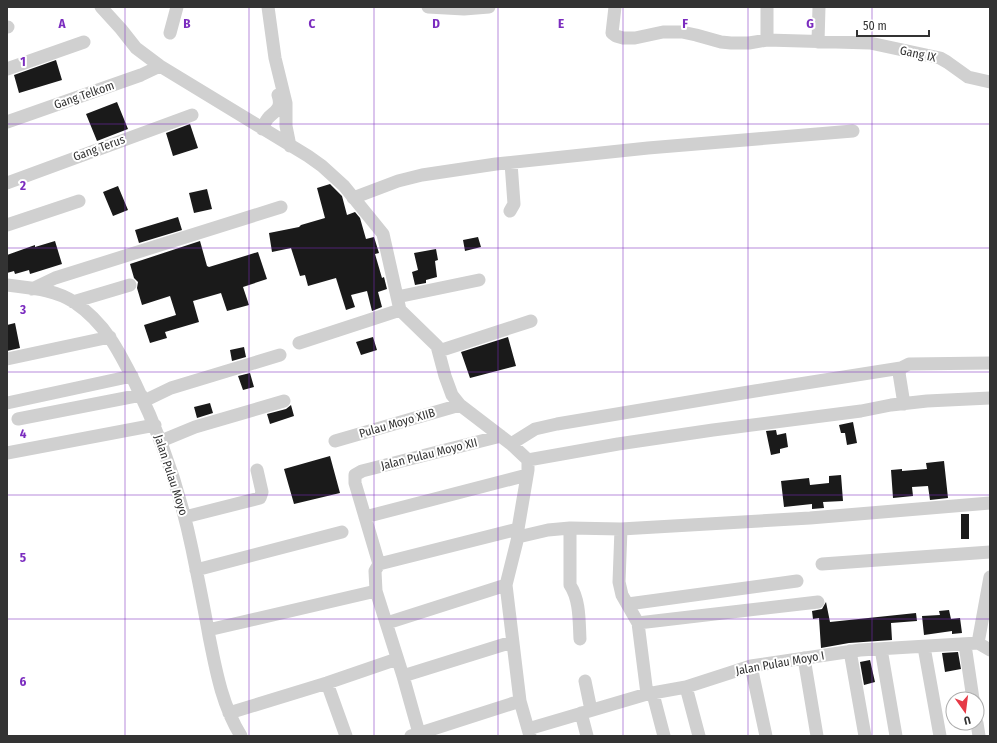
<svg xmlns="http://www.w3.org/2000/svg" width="997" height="743" viewBox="0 0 997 743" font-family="'Fira Sans Condensed',sans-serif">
	<rect width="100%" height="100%" fill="#fff"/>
	<path fill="#1a1a1a" d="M56,60L62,80L19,93L14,75Z
		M117,102L128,129L97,141L86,114Z
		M190,124L198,148L173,156L166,133Z
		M330,184L342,196L347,215L355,212L360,218L366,239L374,237L379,253L375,254L382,278L384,277L387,289L378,292L382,307L372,311L367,291L351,295L355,307L346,310L336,278L308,286L305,275L300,276L291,248L272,252L269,233L299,227L301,225L325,218L317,188Z
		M118,186L128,210L113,216L103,192Z
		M207,189L212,209L194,213L189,193Z
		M178,217L182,230L139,243L135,230Z
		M478,237L481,247L465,251L463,240Z
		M55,241L62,264L30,274L29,270L15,274L14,271L7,273V255L35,245V247Z
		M200,241L207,266L209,267L258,252L267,279L243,287L249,305L227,311L221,293L193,301L199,322L165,332L167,338L150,343L144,325L176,315L170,296L142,305L137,288L138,282L134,278L130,264Z
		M436,249L438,260L435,261L437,277L426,280V283L415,285L412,272L418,270L414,253Z
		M15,323L20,348L7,351V325Z
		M373,337L377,350L361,355L356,342Z
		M508,337L516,366L470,378L461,352Z
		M244,347L246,357L232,361L230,350Z
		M250,373L254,387L243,390L238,376Z
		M210,403L213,413L197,418L194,407Z
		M291,405L294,416L270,424L267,414L286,409Z
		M853,422L857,443L847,445L845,433H841L839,425Z
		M776,430L777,435L786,433L788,447L780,449V453L771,455L766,431Z
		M330,456L340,493L294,504L284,469Z
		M944,461L948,498L930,500L928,486L912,487L913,496L893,498L891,470L902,469V471L927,469L926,463Z
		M841,475L843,501L823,502L824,508L812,509V504L784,507L781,481L809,478L810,485L829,483V476Z
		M961,514H969V539H961Z
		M826,602L830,622L916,613L917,621L891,623L892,640L849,643L821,648L819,618L813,619L812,611L822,609Z
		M949,610L951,619L960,618L962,633L952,634V631L924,635L922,616L940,615L939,611Z
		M958,652L961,669L945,672L942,653Z
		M870,660L875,682L864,685L860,662Z"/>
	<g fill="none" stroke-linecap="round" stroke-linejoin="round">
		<path stroke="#d0d0d0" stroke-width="13" d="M101,7L121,29L136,48L160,66L308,156L322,166L344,186L383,234L400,310L437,346L445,376L452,395L460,405L511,444L528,460V470L518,529V537L506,585L520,701L530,736
			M268,7L275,58L286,103V126L290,146
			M428,7L464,9L489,7
			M615,7L612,33L616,36L623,38H635L663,32H682L696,35L721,42L731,43H749L767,40L870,43L940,58L947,62L968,77L990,82
			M767,7V40
			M7,27H8
			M170,33L177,7
			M818,42L819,7
			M7,69L84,42
			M7,122L141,75L160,66
			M262,129C264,125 266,120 269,117C277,110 282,107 278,95
			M7,183L192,115
			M353,198L398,181L422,175L496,164L648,148L853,131
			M510,211L514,204L511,163
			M7,225L79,201
			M7,285C30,288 54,289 74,302C105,323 119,351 135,383C161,436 180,491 192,549C198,578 204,607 209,636C216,671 222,705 241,736
			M32,289L55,278L281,207
			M397,297L479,280
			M73,302L130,285
			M299,343L400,310
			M439,351L531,321
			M7,359L110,337
			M901,368L899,373L904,404
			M144,401L171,388L280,355
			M7,403L132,376
			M18,419L141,395
			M161,441L195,427L284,401
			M335,441L460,405
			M511,444L535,429L557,424L755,391L901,368L909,364L990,363
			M7,453L155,425
			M528,460L618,444L713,430L861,411L891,405L927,401L990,398
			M185,517L260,498L262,492L257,470
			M365,517L527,475
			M570,528V585C580,600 579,621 580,639
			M621,529L619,582L622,595L638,623L647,694
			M518,537L548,530L570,528L621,529L810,518L990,503
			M379,564L518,529
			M822,564L990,552
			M196,570L342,532
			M628,604L797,581
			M387,623L506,585
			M638,623L818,602
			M208,630L376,591
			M978,643L990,577
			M965,645L973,699
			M924,647L940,736
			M881,649L896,736
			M850,651L865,736
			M804,658L817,736
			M751,666L766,736
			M403,676L512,642
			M585,681L591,710
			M327,683L346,736
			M686,687L699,736
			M653,694L664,736
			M229,713L327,683L397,659
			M581,713L587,736
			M977,723L979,736
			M528,729L647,694L686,687L751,666L860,650L978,643L990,650
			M419,733L403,676L376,591L375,571L379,564L355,483V475L362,471L501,436
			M411,736L520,701"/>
	</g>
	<path fill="none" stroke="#7b2cbf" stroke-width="1" stroke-opacity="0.55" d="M125,7V736M249,7V736M374,7V736M498,7V736M623,7V736M748,7V736M872,7V736M7,124H990M7,248H990M7,372H990M7,495H990M7,619H990"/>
	<g text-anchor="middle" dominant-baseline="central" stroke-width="4" stroke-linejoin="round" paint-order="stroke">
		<g font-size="12" fill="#333" stroke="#fff">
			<text transform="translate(918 54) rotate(12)">Gang IX</text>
			<text transform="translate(84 95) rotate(-19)">Gang Telkom</text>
			<text transform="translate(99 148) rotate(-20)">Gang Terus</text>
			<text transform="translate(397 423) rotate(-16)">Pulau Moyo XIIB</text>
			<text transform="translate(429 454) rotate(-14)">Jalan Pulau Moyo XII</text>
			<text transform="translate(171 475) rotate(72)">Jalan Pulau Moyo</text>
			<text transform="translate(780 663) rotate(-10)">Jalan Pulau Moyo I</text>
		</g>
	</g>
	<g font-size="13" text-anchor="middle" font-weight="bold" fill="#7b2cbf" stroke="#fff" stroke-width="4" stroke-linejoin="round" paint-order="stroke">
		<text x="62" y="28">A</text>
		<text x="187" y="28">B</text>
		<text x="312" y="28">C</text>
		<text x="436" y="28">D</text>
		<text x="561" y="28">E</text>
		<text x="685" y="28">F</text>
		<text x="810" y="28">G</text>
		<text x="23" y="66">1</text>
		<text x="23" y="190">2</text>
		<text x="23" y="314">3</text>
		<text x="23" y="438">4</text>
		<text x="23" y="562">5</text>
		<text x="23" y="686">6</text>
	</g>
	<rect width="997" height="743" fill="none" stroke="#333333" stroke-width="16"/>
	<g transform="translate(965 711) rotate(166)"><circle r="19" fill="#ffffff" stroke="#adadad"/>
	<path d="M0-3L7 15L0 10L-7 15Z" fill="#e63946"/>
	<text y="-6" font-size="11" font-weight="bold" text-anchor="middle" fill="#333333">U</text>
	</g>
	<path d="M857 30v6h72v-6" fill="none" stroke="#333333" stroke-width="2"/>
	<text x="863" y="30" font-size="12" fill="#333333" stroke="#ffffff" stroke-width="3" paint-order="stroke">50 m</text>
</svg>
